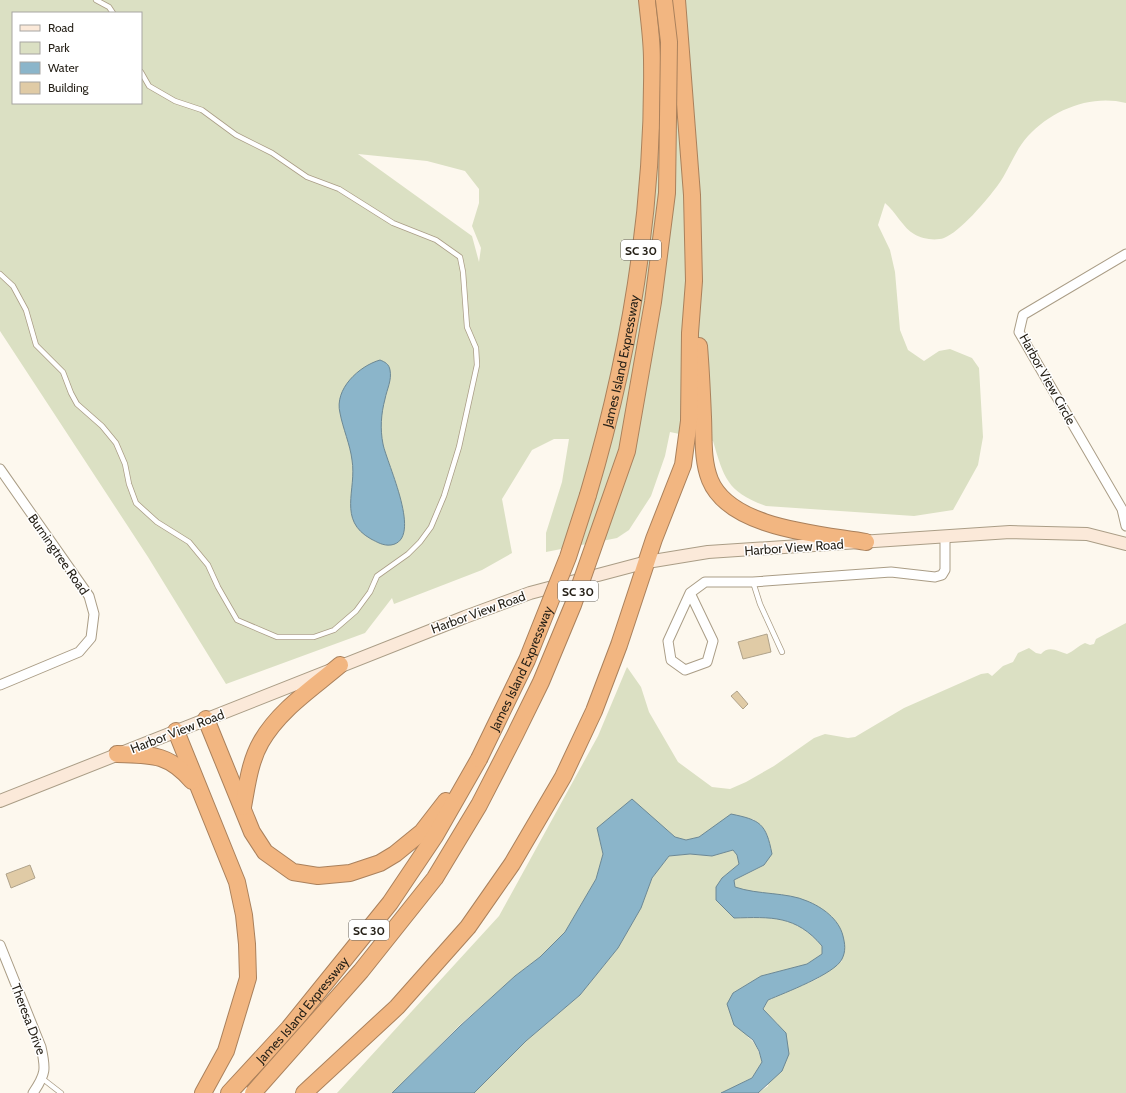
<svg xmlns="http://www.w3.org/2000/svg" width="1126" height="1093" viewBox="0 0 1126 1093" font-family="Cabin,sans-serif">
	<rect width="100%" height="100%" fill="#fdf8ee"/>
	<path fill="#dbe0c3" fill-rule="evenodd" d="M0,0H1126V103C1091,94 1052,110 1028,136C1015,150 1009,170 998,185C987,200 960,232 944,238C935,241 922,239 914,234C904,229 895,211 885,203L878,225L890,250L895,272L900,330L908,350L924,361L939,351L950,349L972,358L979,368L983,437L978,465L953,510L914,516L766,506C727,492 724,478 713,441L670,432L665,456L651,496L629,530L617,538L546,552V533L562,482L569,439H554L532,450L502,499L512,553L482,570L394,604L392,598L365,633L226,684L148,557L0,331ZM13,13H141V103H13ZM358,154L427,161L465,171L479,189V203L472,226L481,248L479,262L472,236Z
		M1126,623V1093H758L768,1086L778,1024L763,1010L768,1000L817,979L842,961L782,896L746,891L735,887L734,880L764,865C770,842 773,835 753,819L711,830L699,837L686,840L675,837L646,812L597,828L603,854L596,879L565,932L540,957L515,976L460,1025L392,1093H337L499,916L598,736L627,667L641,687L649,712L678,762L712,787L730,789L746,782L774,766L814,738L825,734L848,738L855,737L904,708L981,674L988,673L992,676L1003,666L1013,662L1018,653L1029,648L1036,653L1041,654C1049,645 1057,651 1067,654C1074,651 1078,646 1085,643L1090,645L1094,644L1096,639Z
		M733,850L737,855L739,864L722,878L734,918C771,917 796,915 822,946V954L807,964L761,976L733,993L748,1037C756,1043 759,1052 762,1062L752,1078L721,1093H474L526,1041L580,995L618,948L641,908L652,878L669,856L690,854L712,856Z"/>
	<path fill="#8bb5ca" stroke="#6c8894" d="M380,360C385,362 389,364 390,370C392,380 387,389 385,399C381,414 380,429 383,444C387,464 424,540 391,545C383,546 377,542 371,539C337,520 357,490 352,460C350,444 343,429 340,413C334,389 359,366 380,360Z
		M632,799L675,837L686,840L699,837L731,814C760,820 766,823 772,854L764,865L734,880L735,887C758,895 787,892 807,901C822,907 839,919 843,936C845,944 846,951 842,959C835,974 784,993 768,1000L763,1009L786,1033L789,1054L782,1071L758,1093H721L752,1078L762,1062L759,1051L753,1040L734,1025L727,1004L733,993L761,976L807,964L822,954V946C796,915 771,917 734,918L716,900V887L722,878L739,864L737,855L733,850L712,856L690,854L669,856L652,878L641,908L618,948L580,995L526,1041L474,1093H392L460,1026L515,976L540,957L565,932L596,879L603,854L597,828Z"/>
	<path fill="#e0cba6" stroke="#afa28a" d="M767,634L771,652L743,659L738,642Z
		M737,691L748,704L743,709L731,696Z
		M30,865L35,878L11,888L6,874Z"/>
	<g fill="none" stroke-linecap="round" stroke-linejoin="round">
		<defs>
			<path id="lane" d="M96,0L109,7L113,13
				M0,274L13,286L26,310L36,345L63,372L71,393L77,404L102,426L116,443L125,464L129,484L136,503L157,522L189,542L208,565L218,587L237,620L277,637H314L334,630L356,611L370,592L377,576L408,554L420,542L431,527L444,496L459,447L477,365L476,348L467,327L463,272L460,257L436,240L393,223L339,189L307,177L272,153L236,135L202,110L175,101L149,86L141,72
				M753,582L760,604L782,652
				M43,1079L61,1093"/>
			<path id="street" d="M1126,254L1023,315L1019,332L1122,509L1126,526
				M0,469L89,596L94,614L91,638L79,652L0,685
				M690,593L713,641L707,662L685,670L671,660L668,641L690,593L705,582H753L891,572L935,577L942,575L945,570V536
				M0,945L41,1047C46,1069 46,1074 33,1093"/>
			<path id="secondary" d="M0,801L465,617L530,593L647,562L708,552L1010,532L1087,534L1126,544"/>
			<g id="highway">
				<path d="M699,346C701,370 702,393 703,417C704,437 702,460 710,480C730,529 821,534 866,542"/>
				<path id="s1" d="M588,495C630,354 654,208 652,60C652,40 649,20 647,0"/>
				<path d="M206,719L252,832L265,852L293,872L318,876L350,873L380,863L395,854L422,832L446,801"/>
				<path d="M176,731L237,882L244,915L247,944L248,978L226,1051L203,1093"/>
				<path d="M117,754C151,755 168,753 192,781"/>
				<path d="M243,807C247,785 250,761 261,742C279,710 313,688 340,665"/>
				<path id="s2" d="M229,1093L289,1028L390,903L435,836L479,759"/>
				<path d="M304,1093L397,1007L468,927L512,864L563,777L594,711L619,645L654,539L683,465L689,421L690,333L694,281L692,195L677,0"/>
			</g>
		</defs>
		<use href="#lane" stroke="#aa9d86" stroke-width="6"/>
		<use href="#street" stroke="#aa9d86" stroke-width="11"/>
		<use href="#secondary" stroke="#aa9d86" stroke-width="14"/>
		<use href="#highway" stroke="#aa815c" stroke-width="18"/>
		<use href="#lane" stroke="#fff" stroke-width="4.5"/>
		<use href="#street" stroke="#fff" stroke-width="9"/>
		<use href="#secondary" stroke="#fbe9d9" stroke-width="12"/>
		<use href="#highway" stroke="#f2b681" stroke-width="16"/>
		<defs>
			<g id="highway-bridge">
				<path id="s3" d="M479,759L527,660L568,557L588,495"/>
				<path d="M253,1093L361,971L435,878L479,805L515,735L541,682L573,605L627,451L653,302L667,193L669,42L664,0"/>
			</g>
		</defs>
		<use href="#highway-bridge" stroke="#aa815c" stroke-width="18" stroke-linecap="butt"/>
		<use href="#highway-bridge" stroke="#f2b681" stroke-width="16"/>
	</g>
	<g text-anchor="middle" dominant-baseline="central" stroke-width="3" stroke-linejoin="round" paint-order="stroke">
		<g fill="#fff" stroke="#66625c" stroke-width="1">
			<rect x="621" y="240" width="40" height="20" rx="3"/>
			<rect x="558" y="581" width="40" height="20" rx="3"/>
			<rect x="349" y="920" width="40" height="20" rx="3"/>
		</g>
		<g font-size="12" font-weight="bold" fill="#241f16">
			<text x="641" y="250">SC 30</text>
			<text x="578" y="591">SC 30</text>
			<text x="369" y="930">SC 30</text>
		</g>
		<g font-size="13" fill="#241f16" stroke="#fff">
			<text stroke="none"><textPath href="#s1" startOffset="138">James Island Expressway</textPath></text>
			<text transform="translate(1048 379) rotate(61)">Harbor View Circle</text>
			<text transform="translate(794 547) rotate(-4)">Harbor View Road</text>
			<text transform="translate(59 554) rotate(55)">Burningtree Road</text>
			<text transform="translate(478 612) rotate(-20)">Harbor View Road</text>
			<text stroke="none"><textPath href="#s3" startOffset="100">James Island Expressway</textPath></text>
			<text transform="translate(177 731) rotate(-21)">Harbor View Road</text>
			<text stroke="none"><textPath href="#s2" startOffset="111">James Island Expressway</textPath></text>
			<text transform="translate(29 1019) rotate(69)">Theresa Drive</text>
		</g>
	</g>
	<rect x="12" y="12" width="130" height="92" fill="#ffffff" stroke="#a7a5a2"/>
	<rect x="20" y="25" width="20" height="6" fill="#fbe9d9" stroke="#a7a5a2"/>
	<text x="48" y="32" font-size="12" fill="#241f16">Road</text>
	<rect x="20" y="42" width="20" height="12" fill="#dbe0c3" stroke="#a7a5a2"/>
	<text x="48" y="52" font-size="12" fill="#241f16">Park</text>
	<rect x="20" y="62" width="20" height="12" fill="#8bb5ca" stroke="#a7a5a2"/>
	<text x="48" y="72" font-size="12" fill="#241f16">Water</text>
	<rect x="20" y="82" width="20" height="12" fill="#e0cba6" stroke="#a7a5a2"/>
	<text x="48" y="92" font-size="12" fill="#241f16">Building</text>
</svg>
